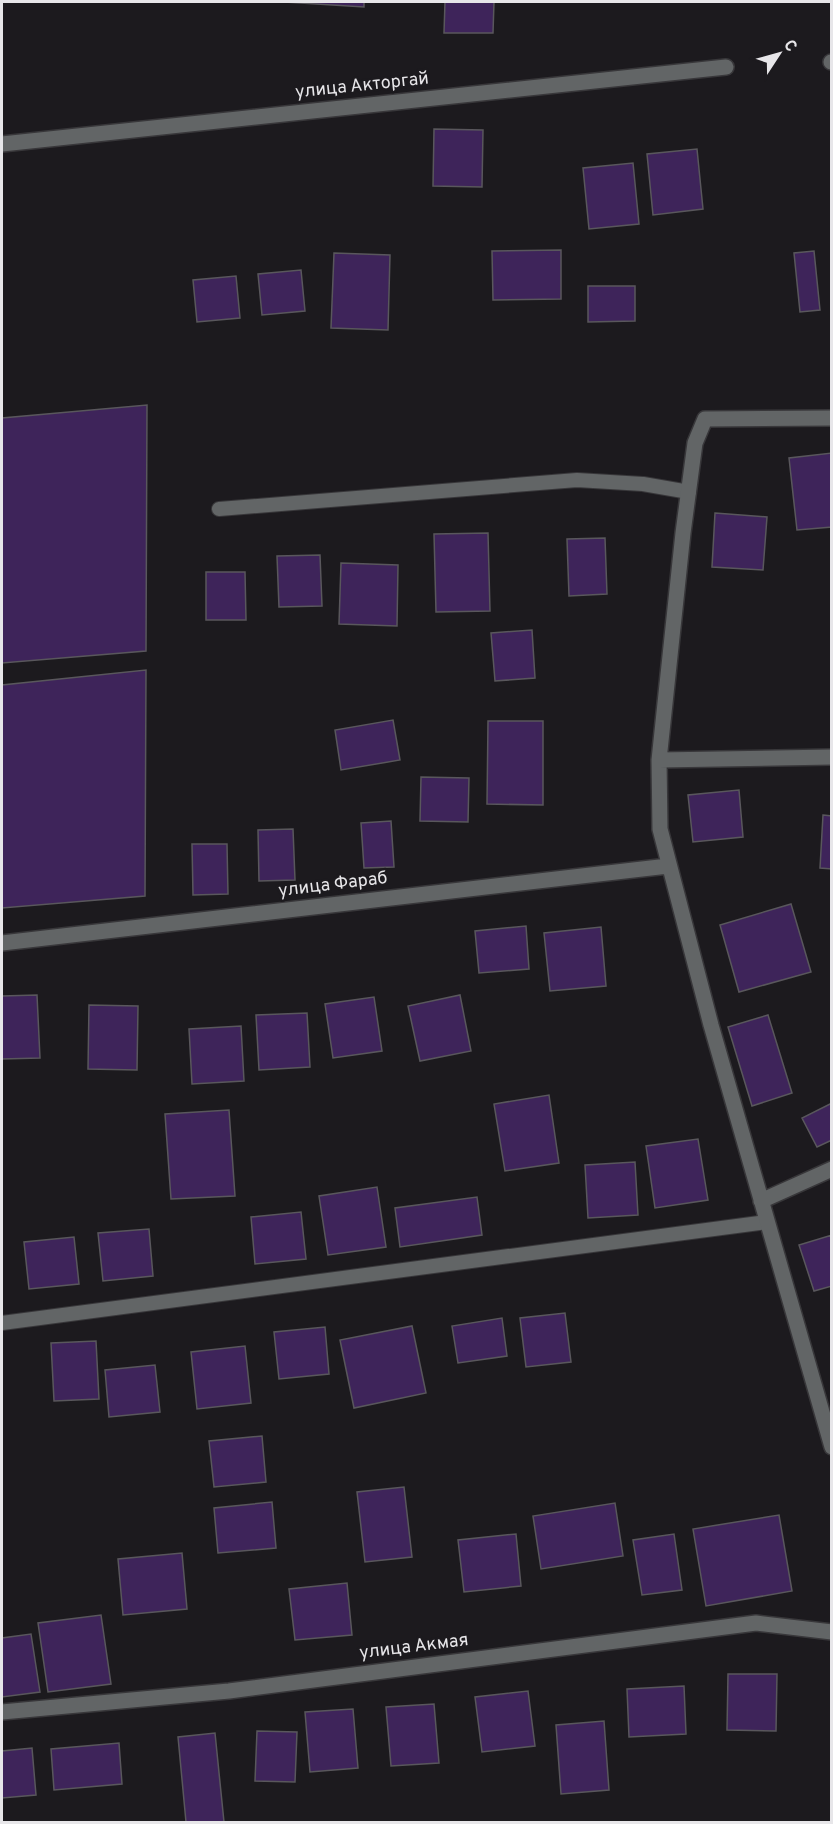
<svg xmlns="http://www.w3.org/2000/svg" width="833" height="1824" viewBox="0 0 833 1824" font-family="Overpass,sans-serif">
	<rect width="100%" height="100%" fill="#1c1a1e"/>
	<path fill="#3e245a" stroke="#59575c" stroke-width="1.5" d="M284,2H364V7Z
		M445,2H494L493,33H444Z
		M434,129L483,130L482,187L433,186Z
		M697,149L703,209L653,215L647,154Z
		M633,163L639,224L589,229L583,168Z
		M561,250V299L493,300L492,251Z
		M814,251L820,310L800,312L794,253Z
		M334,253L390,255L388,330L331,328Z
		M301,270L305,311L262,315L258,274Z
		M236,276L240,318L197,322L193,280Z
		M588,286H635V321L588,322Z
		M147,405L146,651L2,663V418Z
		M832,453V527L797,530L789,458Z
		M715,513L767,517L763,570L712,567Z
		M488,533L490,611L436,612L434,534Z
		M605,538L607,594L569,596L567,539Z
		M320,555L322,606L279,607L277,556Z
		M341,563L398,565L397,626L339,624Z
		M206,572H245L246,620H206Z
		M532,630L535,678L495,681L491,633Z
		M146,670L145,896L2,908V685Z
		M393,720L400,760L341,770L335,730Z
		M488,721H543V805L487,804Z
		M421,777L469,778L468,822L420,821Z
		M739,790L743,837L693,842L688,795Z
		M823,815L832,816V869L820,868Z
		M391,821L394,867L364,868L361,823Z
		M293,829L295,880L259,881L258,830Z
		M192,844H227L228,894L193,895Z
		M791,904L811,972L739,992L720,925Z
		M526,926L529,969L479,973L475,931Z
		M601,927L606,986L550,991L544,933Z
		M37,995L40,1058L2,1059V996Z
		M460,995L471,1051L420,1061L408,1006Z
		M374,997L382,1051L333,1058L325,1004Z
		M89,1005L138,1006L137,1070L88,1069Z
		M307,1013L310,1067L259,1070L256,1015Z
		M768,1015L792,1093L752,1106L728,1027Z
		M241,1026L244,1081L192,1084L189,1029Z
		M549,1095L559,1163L505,1171L494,1104Z
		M832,1103V1140L817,1147L802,1118Z
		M229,1110L235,1196L171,1199L165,1114Z
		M698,1139L708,1200L655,1208L646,1146Z
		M635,1162L638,1215L588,1218L585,1165Z
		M377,1187L386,1247L328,1255L319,1196Z
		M477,1197L482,1235L400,1247L395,1208Z
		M301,1212L306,1259L255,1264L251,1217Z
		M149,1229L153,1276L103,1281L98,1233Z
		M832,1235V1286L814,1291L799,1245Z
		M74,1237L79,1284L29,1289L24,1242Z
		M565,1313L571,1362L526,1367L520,1318Z
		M502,1318L507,1356L458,1363L452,1326Z
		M412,1326L426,1393L354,1408L340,1340Z
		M325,1327L329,1374L279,1379L274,1332Z
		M96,1341L99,1399L54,1401L51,1343Z
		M245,1346L251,1403L197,1409L191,1352Z
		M155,1365L160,1412L109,1417L105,1370Z
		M262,1436L266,1482L214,1487L209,1441Z
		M404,1487L412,1557L365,1562L357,1492Z
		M272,1502L276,1548L218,1553L214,1508Z
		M615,1503L623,1556L541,1569L533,1516Z
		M779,1515L792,1591L706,1606L693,1529Z
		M516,1534L521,1586L464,1592L458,1540Z
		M674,1534L682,1590L642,1595L633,1540Z
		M182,1553L187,1609L123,1615L118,1559Z
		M347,1583L352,1635L295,1640L289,1589Z
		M101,1615L111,1684L48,1692L38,1623Z
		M31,1634L40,1692L2,1697V1638Z
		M728,1674H777L776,1731L727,1730Z
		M684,1686L686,1734L629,1737L627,1689Z
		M528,1691L535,1746L482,1752L475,1697Z
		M434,1704L439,1763L391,1766L386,1707Z
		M353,1709L358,1768L310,1772L305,1712Z
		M604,1721L609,1790L561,1794L556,1725Z
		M257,1731L297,1732L295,1782L255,1781Z
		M215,1733L224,1822H186L178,1737Z
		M119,1743L122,1784L54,1790L51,1749Z
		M32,1748L36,1795L2,1798V1751Z"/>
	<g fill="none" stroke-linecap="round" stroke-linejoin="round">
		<defs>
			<path id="lane" d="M219,509L577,480L643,484L689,492
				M2,1323L767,1222"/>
			<path id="street" d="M831,62H832
				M2,144L726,67
				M832,418L705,419L695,443L683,533L659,760L660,829L711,1025L832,1447
				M659,760L832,757
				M2,943L668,866
				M761,1201L832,1169
				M2,1712L229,1691L756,1623L832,1632"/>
		</defs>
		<use href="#lane" stroke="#38373a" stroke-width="16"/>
		<use href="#street" stroke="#38373a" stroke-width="18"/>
		<use href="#lane" stroke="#626566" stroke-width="14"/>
		<use href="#street" stroke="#626566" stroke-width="15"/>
	</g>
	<g text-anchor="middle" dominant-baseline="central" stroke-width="5" stroke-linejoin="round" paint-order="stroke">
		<g font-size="18" fill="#e7e6e9" stroke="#1c1a1e">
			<text transform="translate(362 86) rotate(-6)">улица Акторгай</text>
			<text transform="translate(333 885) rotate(-7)">улица Фараб</text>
			<text transform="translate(414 1647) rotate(-7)">улица Акмая</text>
		</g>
	</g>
	<rect width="833" height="1824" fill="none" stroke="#e7e6e9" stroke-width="6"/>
	<g transform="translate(779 54) rotate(54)" stroke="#1c1a1e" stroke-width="4.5" paint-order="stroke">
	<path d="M0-4.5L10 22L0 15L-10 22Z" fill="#e7e6e9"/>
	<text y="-9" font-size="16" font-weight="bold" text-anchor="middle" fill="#e7e6e9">С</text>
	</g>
</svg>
